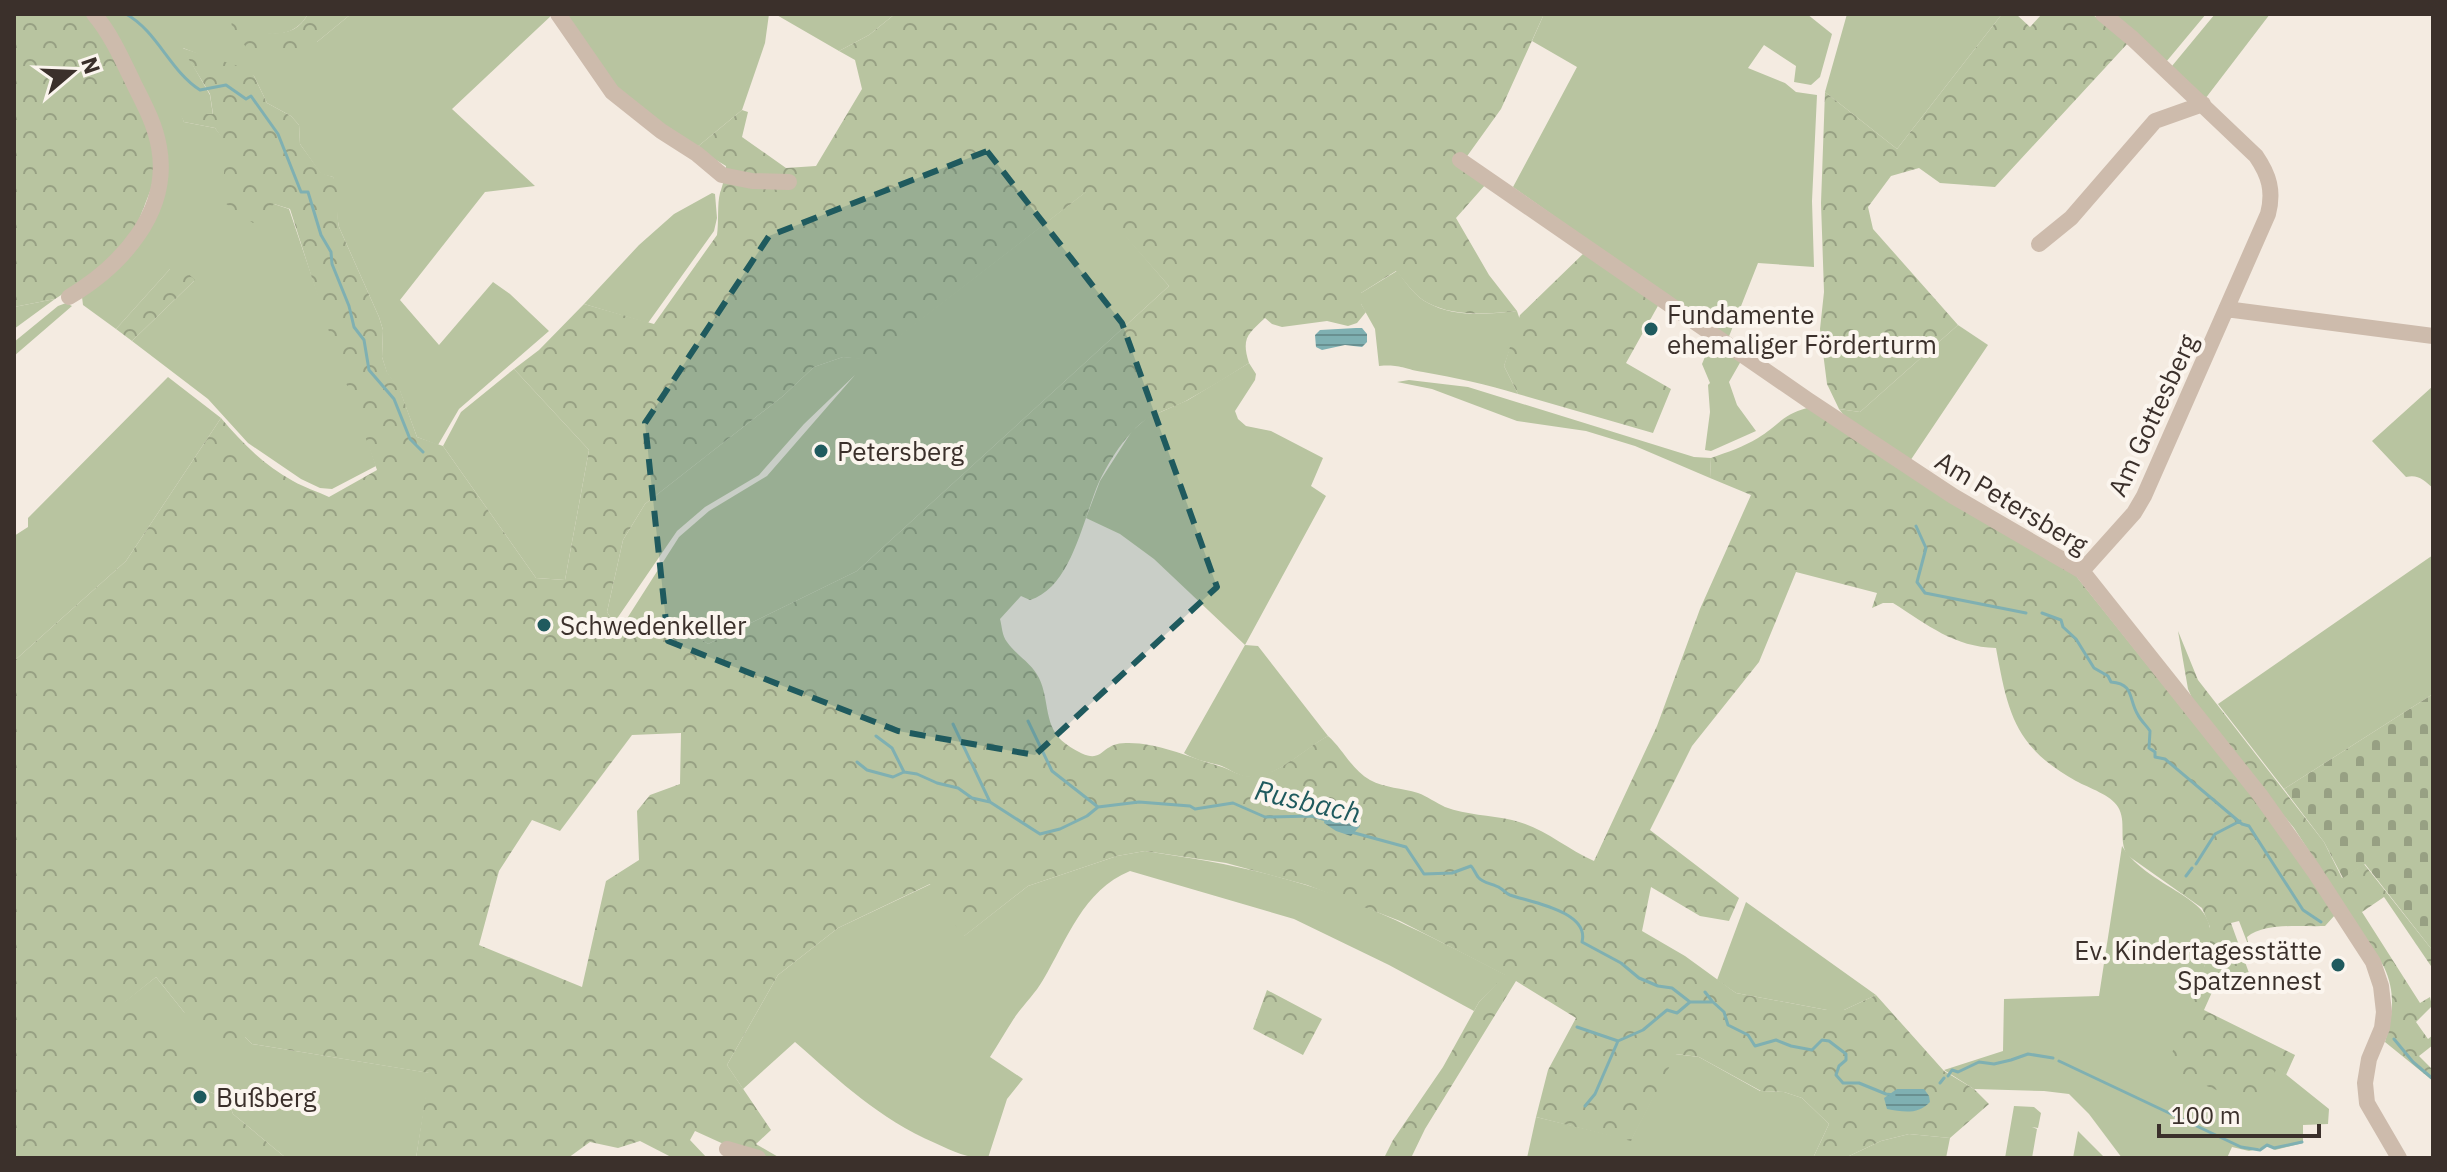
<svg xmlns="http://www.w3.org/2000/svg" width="2447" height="1172" viewBox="0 0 2447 1172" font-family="'IBM Plex Sans',sans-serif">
	<defs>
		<pattern id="forest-crowns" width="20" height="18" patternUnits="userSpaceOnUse" patternTransform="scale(2)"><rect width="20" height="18" fill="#b8c4a0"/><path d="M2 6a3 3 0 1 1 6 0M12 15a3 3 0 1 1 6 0" fill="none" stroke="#97a083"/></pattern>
		<pattern id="cemetery-stones" width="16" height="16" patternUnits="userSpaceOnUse" patternTransform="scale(2)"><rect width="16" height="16" fill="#b8c4a0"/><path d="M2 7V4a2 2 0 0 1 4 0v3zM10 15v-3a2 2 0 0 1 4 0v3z" fill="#97a083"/></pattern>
		<pattern id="water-rules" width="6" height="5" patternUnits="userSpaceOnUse" patternTransform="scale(2)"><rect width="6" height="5" fill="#7fb0b2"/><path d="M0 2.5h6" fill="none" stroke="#699091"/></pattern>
	</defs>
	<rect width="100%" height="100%" fill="#f4ebe1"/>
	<path fill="#b8c4a0" d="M101,14H308C291,44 261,32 232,29L317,42L351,14H553L452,109L535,186L485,192L400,300L439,345L493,282L510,294L549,331L459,409L438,445L417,437L400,391L387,373L382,357L383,330L379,317L339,227C335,209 339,195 333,177L321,174L300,144L299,125L291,116L267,103L254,76L183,48L210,95L213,115L181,114L184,122L215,128L274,204L289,209L376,466L332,489L320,488L301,479L248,443L208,399L132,341L194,281L170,269L116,329L83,305L82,297L160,195Z
		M562,14H769L765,43L742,110L696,148L613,88Z
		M775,14H895L869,35L839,51Z
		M1544,14H1807L1832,34L1820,77L1811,85L1794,82L1796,66L1764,45L1748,68L1785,83L1796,92L1817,95L1812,201L1814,267L1758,263L1728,339L1513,187L1577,67L1532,41Z
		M1847,14H2002L1897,149L1825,92Z
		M2111,14H2206L2166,62Z
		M2215,14H2270L2205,99L2172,66Z
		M1087,191L1169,286L857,571L708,644L678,622L619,631L679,537L709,511L767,476L855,375L804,424L759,475L705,507L677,531L614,623L607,612L623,540L645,504L783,396L814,367L843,357L869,359Z
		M712,193L715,194L717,218L714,231L648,323L584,304L639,245L674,214Z
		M1397,271C1405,281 1416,298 1428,303C1455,318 1487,314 1517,311L1520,320L1504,366L1518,394C1486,384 1456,378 1423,372C1403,369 1401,364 1379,366L1375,329L1361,304V293Z
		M55,299L14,329V307Z
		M66,303L72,306L14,356V342L58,306Z
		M1958,325L1988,345L1910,461L1846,418L1839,409L1860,412Z
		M1707,337L1741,361L1729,382L1737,405L1756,431L1711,451L1705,450L1710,412L1708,385L1710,383L1702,364L1707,352Z
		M1249,363L1256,374L1255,380L1235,411L1238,419L1246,426L1271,431L1323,458L1311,486L1326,496L1245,645L1258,646L1328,736C1304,749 1272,783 1243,776C1235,774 1228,768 1219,765C1206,762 1196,760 1184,753L1245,645L1154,559L1120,534L1086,518L1100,481L1132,431L1147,418L1188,400Z
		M514,369L589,450L565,580L536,578L443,446L461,412Z
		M168,377L221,418L126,561L14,661V536L28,527V518Z
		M1409,380L1468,387L1694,457L1711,458L1710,478L1635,446L1586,431L1517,421L1432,389L1397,382Z
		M2433,386V488C2424,480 2418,474 2406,477L2372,441Z
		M2433,555V694L2284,789L2218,704Z
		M2122,846C2135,868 2163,882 2184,896C2196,904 2207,912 2210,928C2215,956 2178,1038 2167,1069L2278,1068L2329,1109L2328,1124L2303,1125V1143L2275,1150L2269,1146L2249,1151L2232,1147L2227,1158H2122L2089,1114L2069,1094L2044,1091L1974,1089L1944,1070L2003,1051L2004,999L2099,996Z
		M1145,851C1199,859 1253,868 1306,885C1376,907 1441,942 1506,975L1479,1002L1474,1011L1389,965L1294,919L1130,871C1083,890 1067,940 1043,980C1035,994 1022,1006 1013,1020C1005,1032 998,1045 990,1057L1023,1079L1007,1099L988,1158C966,1158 955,1152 935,1143C878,1118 842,1083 795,1042L743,1089L727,1065L778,975L838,928L931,884L964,936L1028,886L1117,856Z
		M1746,902L1876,995L1844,1010H1827L1736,993L1717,980Z
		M156,977L184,1012L245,1037L252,1044L430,1073L416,1158H286L233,1114L228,1100L206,1090L199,1091L123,1003Z
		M1675,1054L1699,1057L1760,1091L1784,1092L1802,1098L1829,1124L1813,1158H1527L1536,1117L1631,1140Z
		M2014,1106L2034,1107L2041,1113L2038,1128L2032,1127L2037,1129L2032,1158H2005Z
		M2078,1131L2105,1158H2073Z
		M1909,1134L1950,1138L1946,1158H1845L1881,1141Z"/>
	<path fill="url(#forest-crowns)" fill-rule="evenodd" d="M14,14H87L95,22L147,117L155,168L151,189L131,240L98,271L55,299L14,307Z
		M308,14H351L317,42L281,55L246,47L232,29L231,17L253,24L259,32C281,35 297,34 308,14Z
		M895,14H1544L1501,109L1460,166L1486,184L1456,218L1489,275L1517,311C1487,314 1455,317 1428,303C1416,298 1405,281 1396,271L1361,293V304L1366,312L1357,323L1348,326L1327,321L1282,327L1272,324L1265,318C1248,334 1241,338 1249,363C1230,375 1211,387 1191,398C1171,410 1148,413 1133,431C1120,444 1107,465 1099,482C1083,518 1072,587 1030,600L1021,596L1000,619C1002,626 1002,636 1007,642C1016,655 1032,663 1039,678C1050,700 1043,728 1066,744C1106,772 1096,743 1126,743C1158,742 1190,758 1219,766C1231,769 1240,778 1254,776C1281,774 1305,748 1328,736C1343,749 1351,769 1370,780C1385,788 1402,788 1418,793C1427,796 1436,803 1445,807C1467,815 1489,815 1512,820C1543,827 1565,848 1594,861L1657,726L1700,609L1751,495L1710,478L1711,458C1728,452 1743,447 1758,438C1778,426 1783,414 1807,408L2072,571L2292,846L2335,915L2325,926C2301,927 2266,922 2247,937L2249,947L2239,921L2231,923L2249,973L2239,982L2221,972L2204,1010L2295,1055L2286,1075L2277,1068L2257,1107L2166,1069L2210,951V927L2202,908L2127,855C2118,839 2127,822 2118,807C2111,795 2089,788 2076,781C2015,747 2008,714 1996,648C1954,647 1928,625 1893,603H1883L1872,608L1877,593L1796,572L1759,662L1692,746L1650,830L1739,898L1729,921L1700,916L1651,887L1642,931L1685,956L1736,993L1827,1010H1844L1876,995L1944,1071L1974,1089L1989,1104L1950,1138L1909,1134L1881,1141L1845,1158H1813L1829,1124L1802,1098L1784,1092L1761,1091L1699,1057L1676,1054L1631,1141L1536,1117L1548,1070L1576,1018L1516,981L1425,1129L1411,1158H1384L1393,1140L1443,1067L1479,1002L1505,975L1400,921L1307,885L1226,863L1145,851L1117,856L1028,886L963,937L930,884L838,928L778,975L727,1065L771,1130L756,1144L780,1158H738L728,1146L695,1131L690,1140L707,1158H673L640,1141L618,1148L590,1142L568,1158H416L429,1073L252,1044L245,1037L224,1047L184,1012L156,977L124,1003L193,1057L203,1075L195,1084L199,1091L206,1090L228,1100L233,1114L286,1158H14V661L126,561L221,418C242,443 264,465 293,481C305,488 317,491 329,497L377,470L339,363L290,209L274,204L253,223L222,201L226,144L215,128L184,122L180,114H213L210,94L182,48L244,68L254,76L267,103L291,116L299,125L300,144L321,173L333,177C343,193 335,209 339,227L379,317L383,330L382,357L387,372L400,390L417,437L443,446L536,578L565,580L589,450L514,369L539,350L584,304L654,324L717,235C719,221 717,204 720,193C723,184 725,177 726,166L696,148L742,110L748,112L742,137L786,168L816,166L862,89L855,60L839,51L869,35ZM1086,192L1169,286L857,571L708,644L678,622L619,631L607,612L623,540L645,504L783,396L814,367L843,357L869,360ZM681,733L680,784L650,795L637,811L639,860L606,881L582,987L479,945L499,871L532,820L560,831L632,735Z
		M2002,14H2016L2030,27L2042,14H2092L2128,43L1995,187L1940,183L1919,168L1891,176L1868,207L1873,229L1958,325L1860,412L1839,409L1827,384L1820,329L1824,292L1821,203L1825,92L1897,149Z
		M1584,253L1659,304L1626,363L1671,389L1653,433L1518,394L1504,366L1520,315Z
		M181,267L195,280L132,341L116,329L170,269Z
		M2178,631L2198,680L2324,842L2342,878L2364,864L2433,951V969L2384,897L2362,912L2420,1003L2430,997L2432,1006L2416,1022L2428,1039L2433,1035V1045L2419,1056L2433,1070V1081L2385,1042C2393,1015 2396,993 2384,967L2294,828L2197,709L2188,689Z
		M1267,990L1322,1019L1303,1055L1253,1029Z"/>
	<path fill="url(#cemetery-stones)" d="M2433,694V951L2365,864L2343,878L2324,842L2284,789Z"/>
	<path fill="url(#water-rules)" d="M1356,328H1362L1367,334V342L1362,347L1345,345L1322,350L1316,347L1315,335L1320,330Z
		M1332,810L1358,820L1360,826L1351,836L1336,831L1324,823L1326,812Z
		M1897,1089H1924L1929,1096L1930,1102C1918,1115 1903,1112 1887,1109L1884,1098Z"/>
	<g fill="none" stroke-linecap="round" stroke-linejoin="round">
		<path stroke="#7fb0b2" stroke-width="3" d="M126,14C157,31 170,71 200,90L226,85L246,99L251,96L278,134L301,192H308L321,235L331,252L332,264L349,306L354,327L364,340L369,370L394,399L410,439L423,452
			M1916,526L1926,548L1917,582L1925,593L2026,613
			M2042,613L2061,620L2063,627L2076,639L2094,668L2108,676L2111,682C2135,684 2128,699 2138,715C2141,721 2147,726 2150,731L2149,748L2155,752V757L2165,759L2242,824L2249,826L2303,910L2321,922
			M1028,721L1052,771L1098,807
			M953,724L990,802
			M876,736L892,748L904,772
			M857,762L867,770L893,777L904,772L917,774L937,783L958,788L972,798L990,802L1040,834L1060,829L1087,816L1098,807L1139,802L1190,806L1195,809L1233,803L1265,817L1313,816L1326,820
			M1351,832L1406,847L1424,874L1452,873L1471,866C1474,869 1475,873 1478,877C1482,883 1494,884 1500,888C1505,891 1505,893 1510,895C1529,902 1590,911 1582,942L1621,963L1639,978L1658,986L1672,988L1690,1002H1713L1724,1012L1728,1025L1748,1035L1755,1046L1776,1040L1791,1046L1812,1050L1822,1040L1829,1041L1846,1054V1060L1839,1066L1836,1075L1843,1083H1859L1886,1094L1894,1095
			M2196,864L2215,834L2240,821
			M2186,876L2192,868
			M1705,992L1712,1001
			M1577,1027L1618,1041
			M2394,1039L2413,1062L2433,1079
			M2059,1061L2241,1147L2260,1150L2267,1145L2274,1148L2302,1142
			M1948,1076L1952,1070L1958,1072L1979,1062L1994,1064L2011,1060L2028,1054L2053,1058
			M1940,1083L1944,1078
			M1585,1106L1595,1094L1618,1041L1643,1030L1667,1010L1677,1013L1690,1002"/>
		<path stroke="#cdbbac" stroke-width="16" d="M558,14L612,92L661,131L697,154L722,175L752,181L789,182
			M1460,160L1808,400L1953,496L2082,571L2260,795L2314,871L2373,962L2381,986L2384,1012L2382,1028L2369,1059L2365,1083L2367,1103L2399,1158
			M2039,244L2071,218L2155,121L2203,104
			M69,297C121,266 171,212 159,147C155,124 144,104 134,84C122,59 111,34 94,14
			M2226,309L2433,336
			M2082,571L2134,513L2144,496L2268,214C2274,191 2269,175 2256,156L2133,39L2103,14
			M727,1149L758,1158"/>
	</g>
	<path fill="#1f5a5e" fill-opacity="0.2" stroke="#1f5a5e" stroke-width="6" stroke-dasharray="16 10" stroke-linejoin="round" d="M987,151L1122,323L1217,587L1035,755L898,731L668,641L645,423L769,236Z"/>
	<g fill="#1f5a5e" stroke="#fbf5ee" stroke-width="3">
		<circle cx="1651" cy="329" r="8"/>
		<circle cx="821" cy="451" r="8"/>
		<circle cx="544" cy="625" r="8"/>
		<circle cx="2338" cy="965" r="8"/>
		<circle cx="200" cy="1097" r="8"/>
	</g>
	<g text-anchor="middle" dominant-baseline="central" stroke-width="8" stroke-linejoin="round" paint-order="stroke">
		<g font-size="26" fill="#3b302b" stroke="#fbf5ee" text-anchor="start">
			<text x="1667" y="314">Fundamente<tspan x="1667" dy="30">ehemaliger Förderturm</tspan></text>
			<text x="837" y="451">Petersberg</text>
			<text x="560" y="625">Schwedenkeller</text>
			<text x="2322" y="950" text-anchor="end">Ev. Kindertagesstätte<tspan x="2322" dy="30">Spatzennest</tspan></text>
			<text x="216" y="1097">Bußberg</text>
		</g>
		<g font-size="26" fill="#3b302b" stroke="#fbf5ee">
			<text transform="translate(2152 415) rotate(-65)">Am Gottesberg</text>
			<text transform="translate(2012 502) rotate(31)">Am Petersberg</text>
		</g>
		<g font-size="28" font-style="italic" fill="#1f5a5e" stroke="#fbf5ee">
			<text transform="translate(1308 801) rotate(13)">Rusbach</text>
		</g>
	</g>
	<rect width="2447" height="1172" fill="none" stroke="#3b302b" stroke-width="32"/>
	<g transform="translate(72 72) rotate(71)" stroke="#fbf5ee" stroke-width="6" paint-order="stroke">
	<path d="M0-6L14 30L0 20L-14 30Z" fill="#3b302b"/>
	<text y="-12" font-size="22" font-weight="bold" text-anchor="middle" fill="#3b302b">N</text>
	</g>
	<path d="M2159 1124v12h160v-12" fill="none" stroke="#3b302b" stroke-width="4"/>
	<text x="2171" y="1124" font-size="24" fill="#3b302b" stroke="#fbf5ee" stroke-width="6" paint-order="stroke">100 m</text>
</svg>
